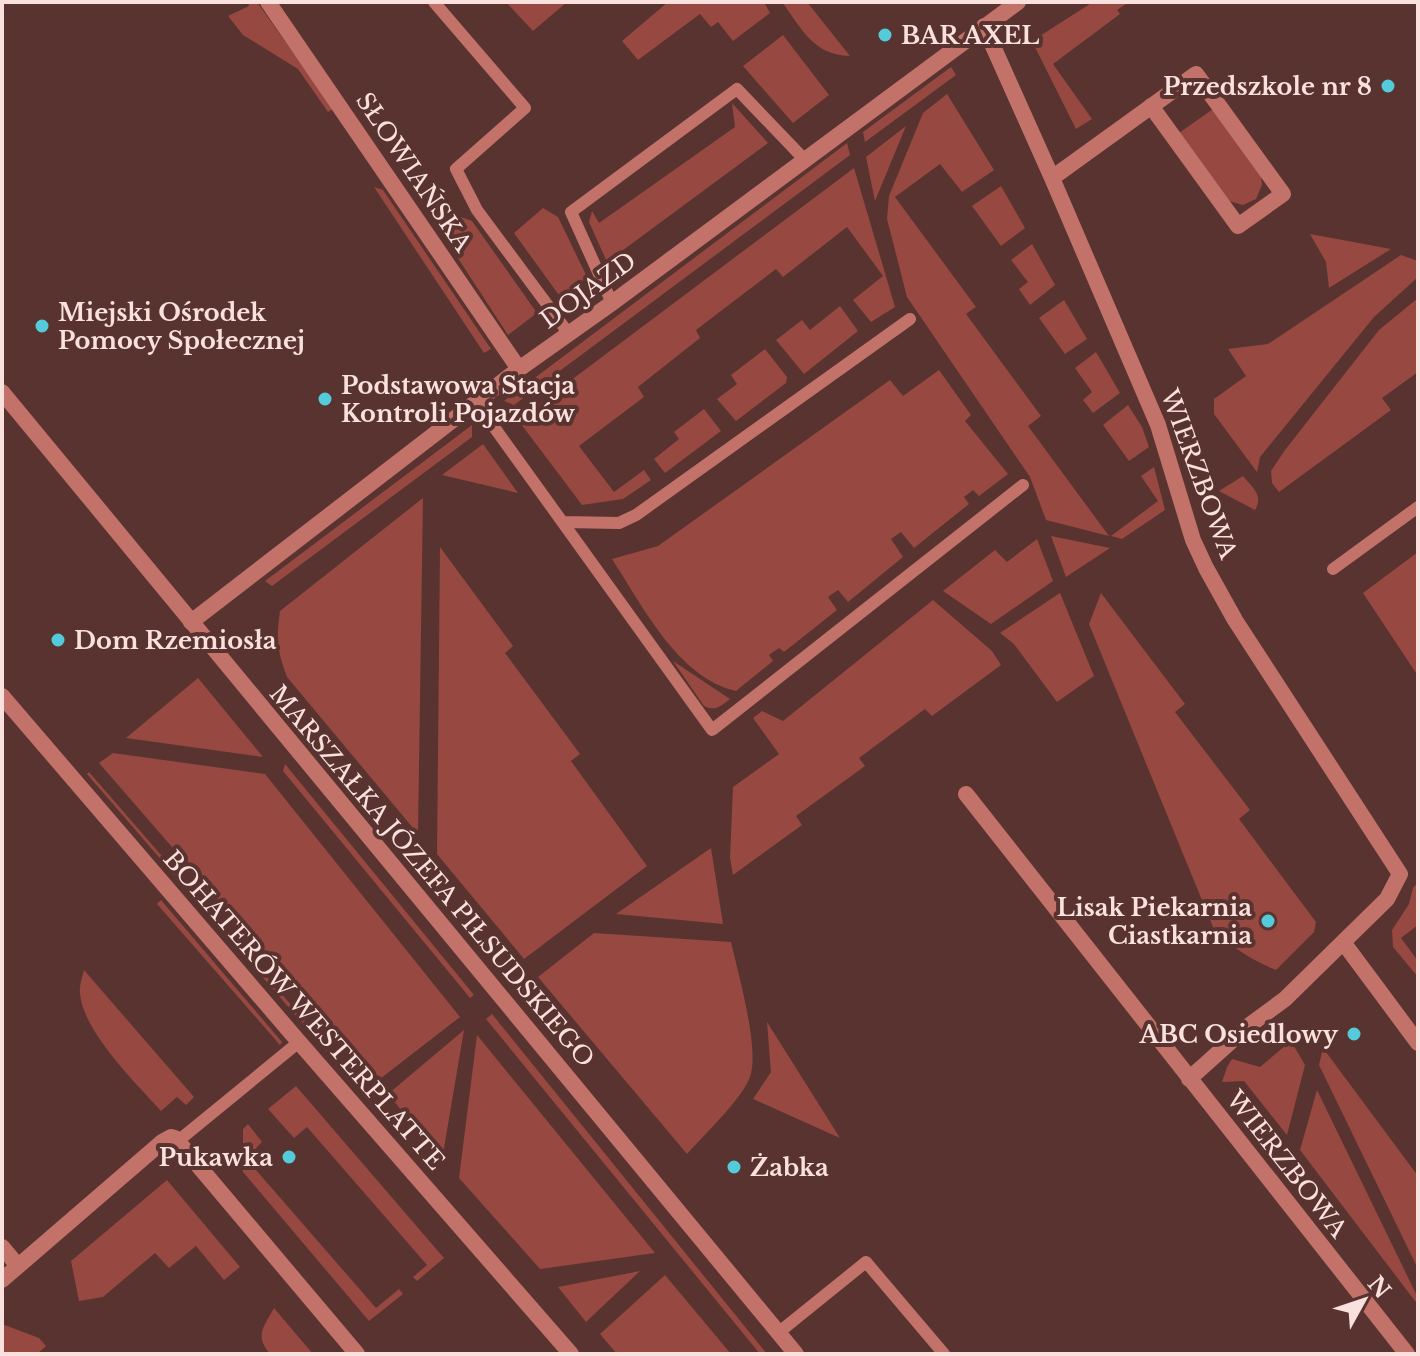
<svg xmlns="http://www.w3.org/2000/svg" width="1420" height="1356" viewBox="0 0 1420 1356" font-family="'Libre Baskerville',serif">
	<rect width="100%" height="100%" fill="#59332f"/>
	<path fill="#964841" d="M248,2H257L333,109L328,112L298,69L243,35L228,16L249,6Z
		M506,2H567L533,31Z
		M668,2H764L770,13L733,41L718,22L711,27L700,14L638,60L622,41Z
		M782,2H807L850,56C813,55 802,29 782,2Z
		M1093,2H1129L1117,10L1120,14L1053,64L1092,119L1076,129L1032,41Z
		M783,35L829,95L793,123L743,66Z
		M951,67L956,75L865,142L863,132Z
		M947,94L994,170L962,192L940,164L895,197L976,307L966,314L1041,416L1028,426L1109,536L1046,520L1030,477L907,297L887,219L889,196L923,113Z
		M732,103L768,143L607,262L589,222L592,211L599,223L735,127Z
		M1213,109L1261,177L1262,185L1256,199L1243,205L1229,201L1179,133Z
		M906,126L875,201L866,157Z
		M847,143L850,155L514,405L504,401Z
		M854,168L895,307L871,322L853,300L883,276L847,227L783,277L776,269L696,330L700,338L638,387L644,397L579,446L614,492L644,470L651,480L623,499L582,505L518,420Z
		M1001,186L1025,228L1001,246L972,206Z
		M374,187L383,190L491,349L484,353Z
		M422,203L472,221L537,313L508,335Z
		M543,208L558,217L587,277L561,298L514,233Z
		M1310,234L1391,249L1329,288L1326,262Z
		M1032,244L1055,285L1030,305L1019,289L1028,282L1011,260Z
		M1401,255L1418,261V277L1374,317L1260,457L1257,472L1214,414V399L1246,376L1228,349L1268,344Z
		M1418,298V372L1382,398L1391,410L1279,492L1272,483L1271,471L1285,450L1379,330Z
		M1064,300L1087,339L1065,354L1039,318Z
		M840,306L858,331L804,374L776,340L802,320L810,330Z
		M765,349L787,377L786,383L736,421L717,399L737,384L731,375Z
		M1096,352L1120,393L1093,413L1083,400L1092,392L1075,368Z
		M939,370L971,415L965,421L1008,474L979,496L973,490L964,497L969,504L914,548L901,532L891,539L903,557L848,602L838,590L828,597L837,610L784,652L779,648L769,655L773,661L736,691C678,678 642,605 612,559L658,546L890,380L903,396Z
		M1128,405L1142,427L1149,447L1129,461L1103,425Z
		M704,409L721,431L665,473L654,459L679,439L674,432Z
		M472,425V437L272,586L265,581Z
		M483,444L518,493L442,475Z
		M1154,467L1165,510L1122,539L1111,536L1158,501L1141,476Z
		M1243,476C1252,487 1264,495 1255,510L1219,491Z
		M423,498L418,834L287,677C277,650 276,640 280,611Z
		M1051,536L1110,548L1066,577Z
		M1037,539L1053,581L991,624L943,591L995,550L1007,562Z
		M440,547L513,646L505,653L580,754L571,761L647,866L524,959L437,854Z
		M1418,552V676L1363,593Z
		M1060,593L1094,676L1057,702L1014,644L1000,633Z
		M1101,593L1185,704L1175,712L1250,810L1239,819L1316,922L1314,932L1276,970C1253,961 1234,948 1215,932L1089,624Z
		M933,600L992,651L1001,665L932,716L925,709L859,758L865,766L796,816L802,825L733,875L730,858L733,787L779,754L753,718L762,711L783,721Z
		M673,661L730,699C721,706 715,712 704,706Z
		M198,678L263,757L126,738Z
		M113,753L265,774L460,1017L376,1082L99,763Z
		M285,764L474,995L470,998L283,771Z
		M89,772L364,1089L361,1091L87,774Z
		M711,848L723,924L616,914Z
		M1418,882V925L1401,938L1418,961V977L1393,947L1392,930L1409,904L1413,888Z
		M161,900L282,1042L280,1045L157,904Z
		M594,933L731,942C738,973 760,1049 750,1077C742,1099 703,1136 687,1154L538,977Z
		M84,970L194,1097L186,1105L177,1097L161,1111C136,1083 84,1033 80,994C79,986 82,978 84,970Z
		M492,1014L767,1354H760L486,1019Z
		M767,1022L840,1138L753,1099L771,1072Z
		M464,1030L442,1160L388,1094Z
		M477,1035L655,1253L540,1269L459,1178Z
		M1291,1041L1305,1065L1287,1135L1244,1081L1222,1082L1227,1067L1232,1059L1260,1067Z
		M1323,1048L1418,1176V1269L1319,1065Z
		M296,1086L444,1258L417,1281L413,1277L427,1265L307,1127L294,1138L268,1109Z
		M1317,1090L1418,1298V1302L1415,1301L1300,1150Z
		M248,1124L262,1142L256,1148L266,1160L256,1170L376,1308L399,1289L403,1294L369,1321L243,1172V1129Z
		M167,1180L240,1267L224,1280L196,1246L169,1268L155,1253L103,1297L79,1301L71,1261Z
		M640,1271L586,1322L558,1287Z
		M665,1275L731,1354H617L600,1334Z
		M274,1308L313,1354H270C254,1335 264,1327 274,1308Z
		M2,1324L39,1338L46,1346L37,1354H2Z"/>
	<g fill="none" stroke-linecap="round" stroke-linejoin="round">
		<path stroke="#c27269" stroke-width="12" d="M434,2L525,108L456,169L477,210L569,334
			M612,303L571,212L737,89L804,159
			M476,402L712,730L1023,485
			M564,522L619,523L636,515L910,319
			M1333,569L1418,507
			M178,1141L299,1042
			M778,1333L866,1262L944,1354"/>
		<path stroke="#c27269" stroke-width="16" d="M268,2L519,369
			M984,26L1052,178L1158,425L1193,540L1206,568L1235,620L1400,874L1387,899L1285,999L1247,1027L1189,1079
			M1052,178L1196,74L1283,194L1238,226L1151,106
			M191,622L519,369L612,303L1018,2
			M2,696L299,1042L571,1354
			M966,794L1407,1354
			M1343,942L1418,1043
			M2,1247L18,1266
			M2,1280L162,1142L171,1137L175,1138L357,1354"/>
		<path stroke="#c27269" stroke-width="16" d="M2,392L796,1354"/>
	</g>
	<g fill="#53cbdb" stroke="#59332f" stroke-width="3">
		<circle cx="885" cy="35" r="8"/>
		<circle cx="1388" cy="86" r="8"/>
		<circle cx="42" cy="326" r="8"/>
		<circle cx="325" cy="399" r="8"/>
		<circle cx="58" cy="640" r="8"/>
		<circle cx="1268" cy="921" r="8"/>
		<circle cx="1354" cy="1034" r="8"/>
		<circle cx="289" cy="1157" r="8"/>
		<circle cx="734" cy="1167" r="8"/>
	</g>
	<g text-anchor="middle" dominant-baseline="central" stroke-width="8" stroke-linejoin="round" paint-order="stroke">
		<g font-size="24" font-weight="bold" fill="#fae1dd" stroke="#59332f" text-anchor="start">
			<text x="901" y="35">BAR AXEL</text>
			<text x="1372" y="86" text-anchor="end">Przedszkole nr 8</text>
			<text x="58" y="312">Miejski Ośrodek<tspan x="58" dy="28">Pomocy Społecznej</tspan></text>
			<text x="341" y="385">Podstawowa Stacja<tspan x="341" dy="28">Kontroli Pojazdów</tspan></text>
			<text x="74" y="640">Dom Rzemiosła</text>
			<text x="1252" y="907" text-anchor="end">Lisak Piekarnia<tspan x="1252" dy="28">Ciastkarnia</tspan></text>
			<text x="1338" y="1034" text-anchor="end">ABC Osiedlowy</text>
			<text x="273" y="1157" text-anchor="end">Pukawka</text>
			<text x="750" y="1167">Żabka</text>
		</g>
		<g font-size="24" fill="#fae1dd" stroke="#59332f">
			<text transform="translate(414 172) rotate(56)">SŁOWIAŃSKA</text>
			<text transform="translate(588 290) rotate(-36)">DOJAZD</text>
			<text transform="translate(1199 474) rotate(70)">WIERZBOWA</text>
			<text transform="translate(432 876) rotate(50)">MARSZAŁKA JÓZEFA PIŁSUDSKIEGO</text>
			<text transform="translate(304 1010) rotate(49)">BOHATERÓW WESTERPLATTE</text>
			<text transform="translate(1287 1164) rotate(52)">WIERZBOWA</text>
		</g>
	</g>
	<rect width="1420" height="1356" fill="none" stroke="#fae1dd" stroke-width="8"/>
	<g transform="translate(1364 1300) rotate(50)" stroke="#59332f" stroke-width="6" paint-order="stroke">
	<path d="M0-6L14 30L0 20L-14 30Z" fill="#fae1dd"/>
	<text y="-12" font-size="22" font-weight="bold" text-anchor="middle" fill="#fae1dd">N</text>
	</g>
</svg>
